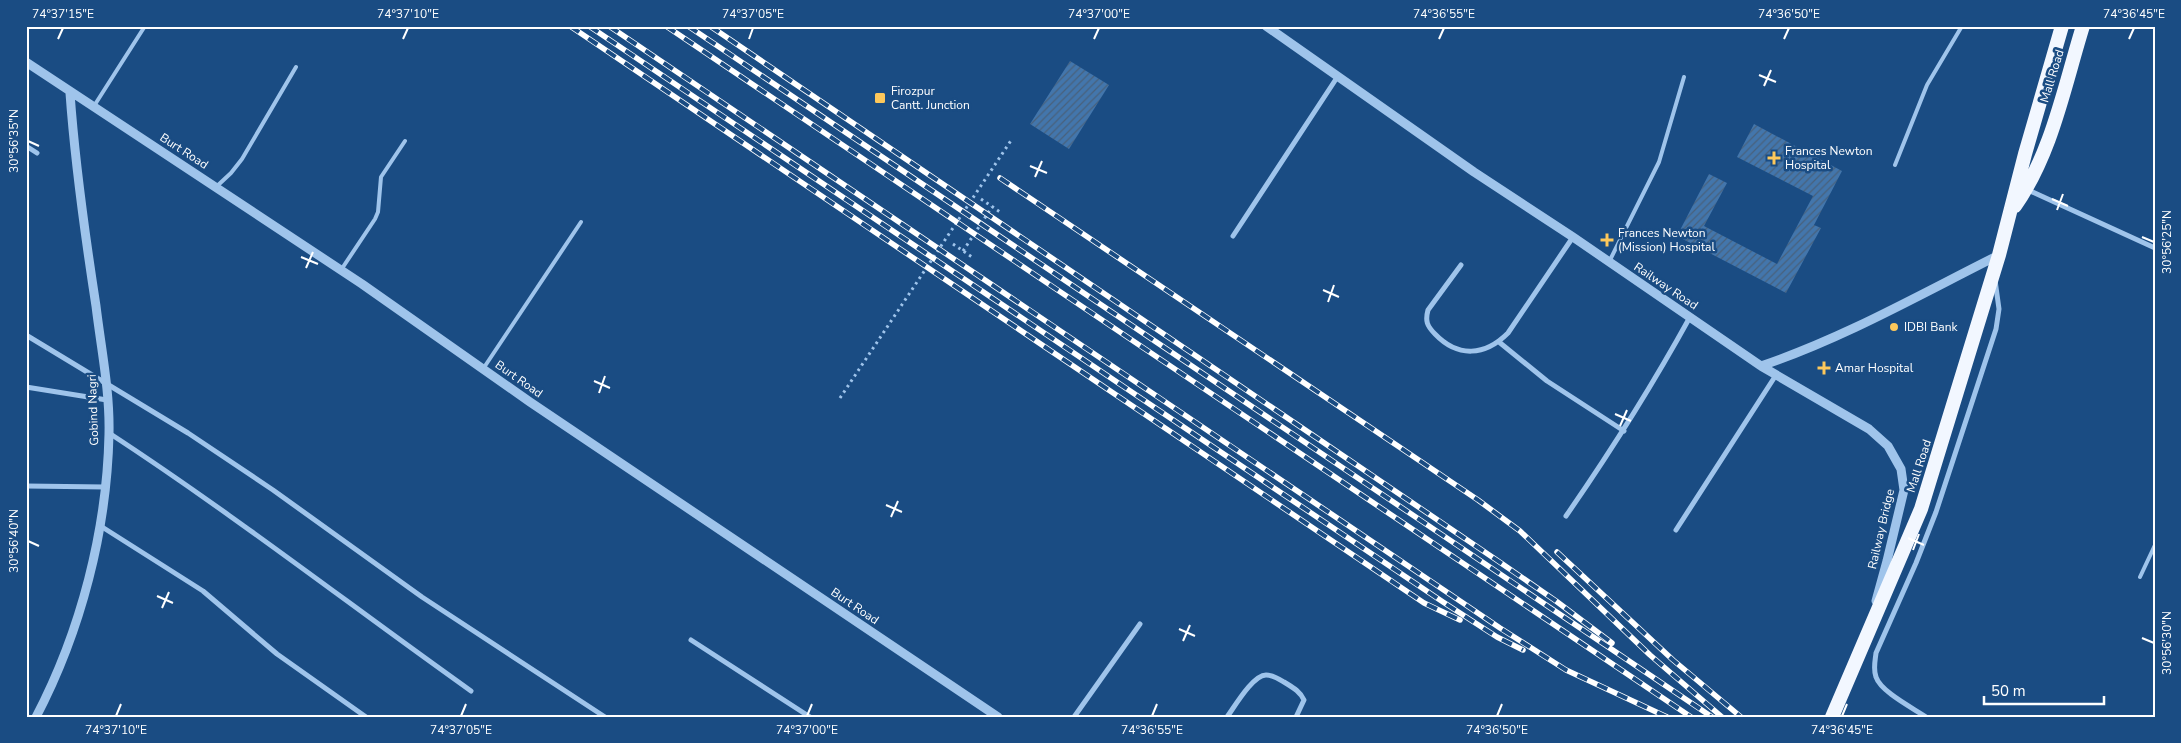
<svg xmlns="http://www.w3.org/2000/svg" width="2181" height="743" viewBox="0 0 2181 743" font-family="'Nunito Sans',sans-serif">
	<defs>
		<pattern id="building-hatch" width="6" height="6" patternUnits="userSpaceOnUse" patternTransform="scale(1.25)"><rect width="6" height="6" fill="#4376ac"/><path d="M-1 1l2-2M0 6l6-6M5 7l2-2" fill="none" stroke="#48617c"/></pattern>
	</defs>
	<rect width="100%" height="100%" fill="#1a4c83"/>
	<path fill="url(#building-hatch)" d="M1070,61L1109,85L1069,149L1030,124Z
		M1754,124L1842,171L1814,225L1821,228L1786,293L1677,236L1709,174L1727,183L1704,226L1777,264L1813,196L1737,157Z"/>
	<g fill="none" stroke-linecap="round" stroke-linejoin="round">
		<path stroke="#9fc4eb" stroke-width="3" stroke-dasharray="2.5 4" stroke-linecap="butt" d="M981,199L1000,212
			M953,244L972,257
			M963,251L992,207
			M840,398L1012,139"/>
		<path stroke="#9fc4eb" stroke-width="4" d="M94,106L145,26
			M1895,165L1927,85L1962,26
			M216,187L231,173L242,159L296,67
			M1609,262L1659,162L1684,77
			M341,270L375,219L378,212L381,177L405,141
			M483,369L581,222
			M2140,577L2155,545"/>
		<path stroke="#9fc4eb" stroke-width="5" d="M26,146L37,153
			M2028,190L2155,248
			M1233,236L1338,76
			M1461,265L1428,310C1425,321 1427,326 1435,334C1458,358 1485,356 1508,333L1573,237
			M26,335L188,433L273,490L422,597L605,717
			M1499,342L1547,381L1624,431
			M26,387L107,400
			M109,433C233,514 350,605 471,691
			M26,486L105,487
			M1566,516C1611,451 1652,386 1690,317
			M99,525L203,591L277,654L366,717
			M1676,530L1776,375
			M691,640L810,717
			M1074,717L1140,624
			M1227,717C1235,706 1253,675 1266,675C1273,675 1279,679 1284,682C1292,687 1300,691 1304,700L1296,717
			M1926,717C1913,708 1881,692 1876,677C1873,669 1875,662 1876,653L1916,563L1936,512L1996,329L1999,309L1995,280"/>
		<path stroke="#9fc4eb" stroke-width="9" d="M1266,26L1474,172L1573,237L1761,366C1844,338 1921,294 1999,255
			M26,62L362,284L530,402L998,717
			M1761,366L1869,429L1888,446L1901,469L1904,490L1887,561L1876,601
			M36,717C81,631 107,530 109,434C110,391 101,348 96,306C85,235 75,164 70,93"/>
		<path stroke="#f2f7ff" stroke-width="14" d="M2015,206C2052,153 2064,87 2083,26
			M1832,717L1921,509L1999,255L2025,154L2062,26"/>
		<defs>
			<path id="rail" d="M570,26L1424,603L1460,620
				M589,26L1443,602L1497,637L1523,650
				M609,26L1500,628L1566,670L1667,717
				M666,26L1691,717
				M688,26L1712,717
				M710,26L1501,563L1556,601L1612,643
				M1000,178L1478,500L1520,531L1650,655L1722,717
				M1557,552L1673,660L1741,717"/>
		</defs>
		<use href="#rail" stroke="#fff" stroke-width="5.5"/>
		<use href="#rail" stroke="#1a4c83" stroke-width="4" stroke-dasharray="11" stroke-linecap="butt"/>
	</g>
	<path fill="none" stroke="#fff" stroke-width="2" d="M58,39L63,28M403,39L408,28M749,39L753,28M1094,39L1099,28M1439,39L1444,28M1784,39L1789,28M2129,39L2134,28M1759,75L1776,82M1764,86L1771,70M28,141L39,146M1030,166L1047,173M1035,177L1042,161M2052,199L2068,206M2057,210L2063,194M2142,237L2154,242M301,257L318,264M306,268L313,252M1323,290L1339,297M1328,302L1334,285M594,381L610,388M599,393L605,376M1615,414L1631,421M1620,426L1627,410M886,505L902,512M891,517L898,501M1908,538L1924,545M28,541L39,546M1913,550L1919,534M157,596L173,603M162,608L169,592M1179,629L1195,636M2142,638L2154,643M1183,641L1190,625M116,716L121,704M461,716L466,704M807,716L812,704M1152,716L1157,704M1497,716L1502,704M1842,716L1847,704"/>
	<g fill="#fdc85b" stroke="#1a4c83" stroke-width="2">
		<rect x="874" y="92" width="12" height="12" rx="2.5"/>
		<path d="M1771.5 150.5h5v5h5v5h-5v5h-5v-5h-5v-5h5z"/>
		<path d="M1604.5 232.5h5v5h5v5h-5v5h-5v-5h-5v-5h5z"/>
		<circle cx="1894" cy="327" r="5"/>
		<path d="M1821.5 360.5h5v5h5v5h-5v5h-5v-5h-5v-5h5z"/>
	</g>
	<g text-anchor="middle" dominant-baseline="central" stroke-width="5" stroke-linejoin="round" paint-order="stroke">
		<g font-size="12" fill="#fff" stroke="#1a4c83">
			<text transform="translate(2052 76) rotate(-73)">Mall Road</text>
			<text transform="translate(184 151) rotate(33)">Burt Road</text>
			<text transform="translate(1666 286) rotate(34)">Railway Road</text>
			<text transform="translate(519 379) rotate(35)">Burt Road</text>
			<text transform="translate(93 410) rotate(-92)">Gobind Nagri</text>
			<text transform="translate(1919 466) rotate(-72)">Mall Road</text>
			<text transform="translate(1881 529) rotate(-77)">Railway Bridge</text>
			<text transform="translate(855 606) rotate(34)">Burt Road</text>
		</g>
		<g font-size="12" fill="#fff" stroke="#1a4c83" text-anchor="start">
			<text x="891" y="91">Firozpur<tspan x="891" dy="14">Cantt. Junction</tspan></text>
			<text x="1785" y="151">Frances Newton<tspan x="1785" dy="14">Hospital</tspan></text>
			<text x="1618" y="233">Frances Newton<tspan x="1618" dy="14">(Mission) Hospital</tspan></text>
			<text x="1904" y="327">IDBI Bank</text>
			<text x="1835" y="368">Amar Hospital</text>
		</g>
	</g>
	<rect width="2181" height="743" fill="none" stroke="#1a4c83" stroke-width="55"/>
	<path d="M1984 696v8h120v-8" fill="none" stroke="#ffffff" stroke-width="2.5"/>
	<text x="1991" y="696" font-size="15" fill="#ffffff" stroke="#1a4c83" stroke-width="4" paint-order="stroke">50 m</text>
	<rect x="28" y="28" width="2126" height="688" fill="none" stroke="#fff" stroke-width="2"/>
	<g font-size="12" text-anchor="middle" fill="#fff">
		<text x="63" y="18">74°37'15"E</text>
		<text x="408" y="18">74°37'10"E</text>
		<text x="753" y="18">74°37'05"E</text>
		<text x="1099" y="18">74°37'00"E</text>
		<text x="1444" y="18">74°36'55"E</text>
		<text x="1789" y="18">74°36'50"E</text>
		<text x="2134" y="18">74°36'45"E</text>
		<text transform="translate(14 141) rotate(-90)" y="4">30°56'35"N</text>
		<text transform="translate(2167 242) rotate(-90)" y="4">30°56'25"N</text>
		<text transform="translate(14 541) rotate(-90)" y="4">30°56'40"N</text>
		<text transform="translate(2167 643) rotate(-90)" y="4">30°56'30"N</text>
		<text x="116" y="734">74°37'10"E</text>
		<text x="461" y="734">74°37'05"E</text>
		<text x="807" y="734">74°37'00"E</text>
		<text x="1152" y="734">74°36'55"E</text>
		<text x="1497" y="734">74°36'50"E</text>
		<text x="1842" y="734">74°36'45"E</text>
	</g>
</svg>
